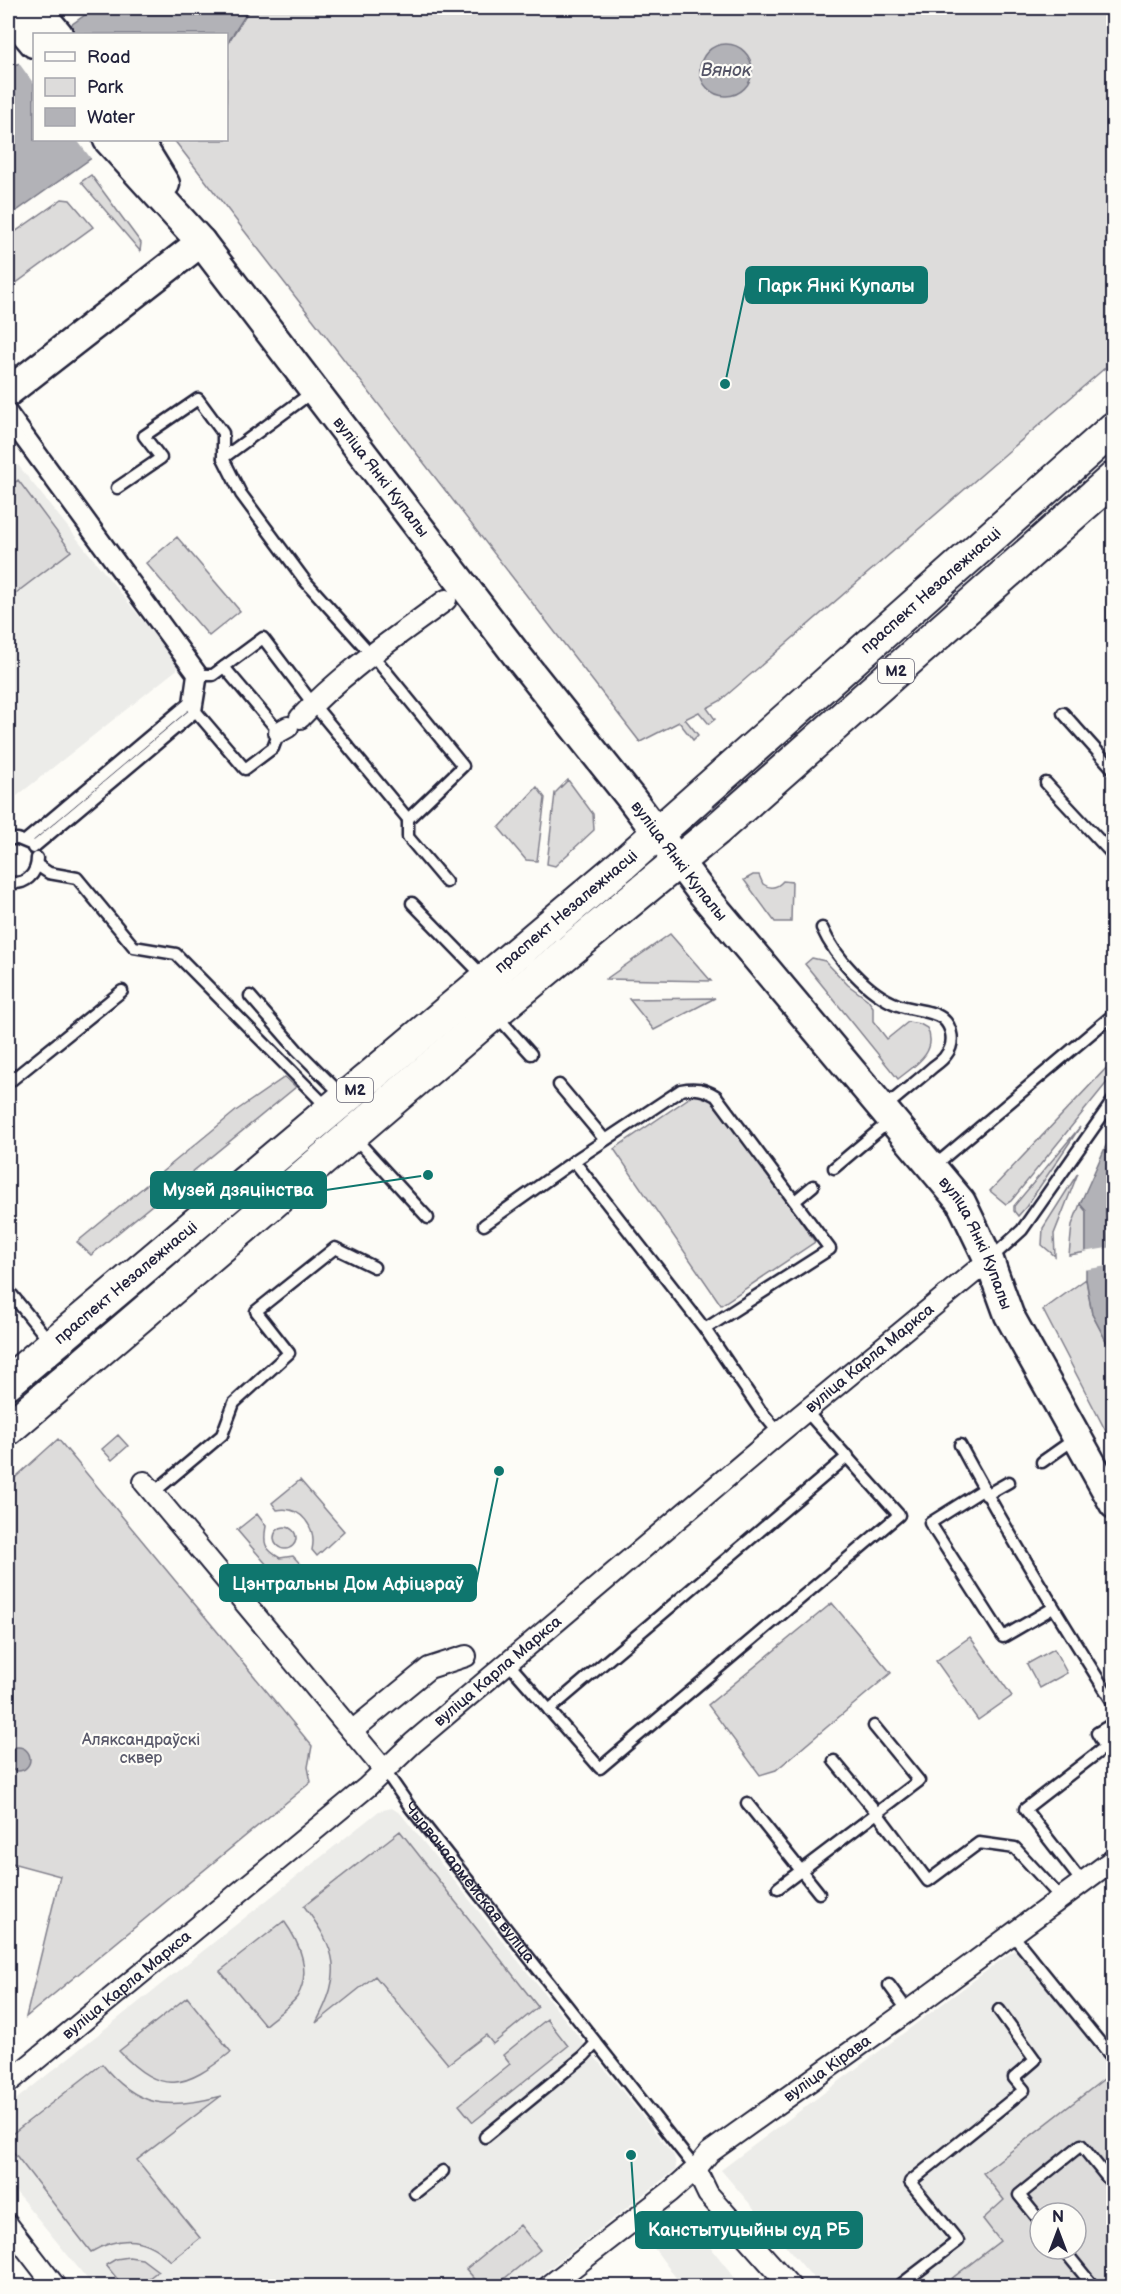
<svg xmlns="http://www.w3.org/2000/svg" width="1121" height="2294" viewBox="0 0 1121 2294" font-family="'Balsamiq Sans',sans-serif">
	<rect width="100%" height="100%" fill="#fdfcf7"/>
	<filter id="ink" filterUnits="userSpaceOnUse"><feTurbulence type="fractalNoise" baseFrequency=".0167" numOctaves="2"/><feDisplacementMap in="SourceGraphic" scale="12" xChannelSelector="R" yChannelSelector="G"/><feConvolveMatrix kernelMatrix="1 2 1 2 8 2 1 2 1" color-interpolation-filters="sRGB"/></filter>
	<g filter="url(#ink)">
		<path fill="#ecece9" d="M18,465L180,667L8,803V473Z
			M392,1808L401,1814L674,2156L676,2166L675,2170L527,2286H93L8,2182V2106L379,1811Z
			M1017,1948L1113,2073L983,2173L1004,2200L1000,2241L942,2286H820L721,2170Z
			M686,2216L738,2282L741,2286H682L651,2244Z"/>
		<path fill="#dddcdb" stroke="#807f8b" stroke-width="1.5" fill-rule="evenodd" d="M250,8H1113V361L720,701L707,708L715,719L709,724L699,712L685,719L698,735L693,740L679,722L640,742L174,140H226L227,44Z
			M91,175L141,243L140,251L81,182Z
			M62,199L70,200L93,227L8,289V237Z
			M18,480L71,551L8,599V488Z
			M177,537L240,611L209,636L146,563Z
			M568,780L593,814L594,830L555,866L547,864L555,793Z
			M537,787L545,798L537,861L526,860L499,828Z
			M753,875H759L763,884C770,889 777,888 783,881L792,882L791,922H775L744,880Z
			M670,934L711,981L606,979Z
			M812,958L825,961L848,985L867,999L873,1007V1021L887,1039L908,1022L920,1024L927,1028C939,1052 914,1066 898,1079L805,964Z
			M715,998L654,1030L629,999Z
			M1113,1061V1075L1011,1201L1006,1204L990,1191Z
			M285,1077L296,1087L91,1255L77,1242L237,1110Z
			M708,1085L815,1242L721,1305L614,1149Z
			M1080,1127L1026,1207L1018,1216L1014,1211V1206Z
			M1078,1173L1054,1234L1055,1256L1042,1245L1043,1228Z
			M1080,1204L1086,1211V1252L1069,1255L1072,1225Z
			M1086,1279L1092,1314L1113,1354V1445L1043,1310Z
			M118,1435L128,1446L112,1460L102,1449Z
			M58,1439L312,1746L308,1767L311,1782L26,2017L60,1876L8,1862V1484Z
			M300,1480L344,1531L317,1556L312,1550C317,1528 301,1505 277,1510L272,1503Z
			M257,1514L266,1526C263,1543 264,1549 280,1558L293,1556L305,1569L285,1586L237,1530Z
			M274 1538a11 11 0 1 1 22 0a11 11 0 1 1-22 0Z
			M832,1603L891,1673L776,1770L760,1775L708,1705Z
			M970,1637L1012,1696L978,1720L936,1661Z
			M1054,1649L1067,1673L1040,1688L1027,1664Z
			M400,1831L538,2007L493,2044L486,2035L448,2064L375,1976L316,2023C343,1972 338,1952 304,1906Z
			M284,1921C300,1943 312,1972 297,1997C290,2007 274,2017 265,2025L220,1971Z
			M187,1997L231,2052C186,2088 162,2097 119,2051Z
			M547,2019L568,2046L473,2122L459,2105L510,2064L503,2055Z
			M102,2064C137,2108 169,2110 221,2096L137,2160L200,2238L171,2261C146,2237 122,2234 91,2252L8,2145V2137Z
			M1113,2072V2286H942L1000,2241L983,2219L1004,2200L983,2173ZM1040,2213H1076V2249H1040Z
			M520,2225L540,2250L495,2286H481L466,2269Z
			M129,2257L142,2259L158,2271L144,2282L148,2286H123L106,2265L116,2259Z"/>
		<path fill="#b2b2b7" stroke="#787885" stroke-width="1.5" d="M95,8H250L227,44L226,34H58Z
			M700 70a26 26 0 1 1 52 0a26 26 0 1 1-52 0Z
			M34,52V140H117L8,217V71Z
			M1113,1130V1354L1092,1314L1086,1279V1211L1080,1204Z
			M6 1759a12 12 0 1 1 24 0a12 12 0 1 1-24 0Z"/>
		<path fill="#fdfcf7" d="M34,49V84L18,62Z
			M77,140H119L92,160Z
			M1113,1247V1265L1083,1270V1252Z"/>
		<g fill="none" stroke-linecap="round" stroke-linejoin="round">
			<defs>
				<g id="lane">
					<path d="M8,407L202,674L196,711L33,848"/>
					<path d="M8,423L193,675L189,703L25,841"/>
					<path d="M117,488L161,458L144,436L198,399L223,433V458"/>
					<path d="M1114,586V650"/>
					<path d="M193,675H213L263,638L313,704L408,819L463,766L379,663L306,582L241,494L223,458L315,390"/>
					<path d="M193,708L245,769L273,748L279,732L224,667"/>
					<path d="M1063,713L1114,770"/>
					<path d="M1046,783L1114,856"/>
					<path d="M408,819V837L446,882"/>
					<path d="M8,839H18L30,844"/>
					<path d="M37,865L49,873L77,878L134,947L176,954L328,1108"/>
					<path d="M8,882C25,886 37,875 37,858"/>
					<path d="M412,903L484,977"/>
					<path d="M822,928C835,957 868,994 898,1005C912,1010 931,1010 942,1018C953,1027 955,1044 946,1055C943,1060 937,1064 933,1067C916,1082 899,1095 883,1109"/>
					<path d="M250,996L297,1050L343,1096"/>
					<path d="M495,1014L531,1054"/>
					<path d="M8,1083L122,991"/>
					<path d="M559,1085L605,1140"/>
					<path d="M354,1137L428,1218"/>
					<path d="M574,1161L705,1329L760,1410L779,1433"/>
					<path d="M933,1167L1114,1014"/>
					<path d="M834,1168L892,1119"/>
					<path d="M795,1201L813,1186"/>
					<path d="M484,1225L574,1161L681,1090C695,1087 704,1089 716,1096L830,1249L705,1329"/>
					<path d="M989,1260L1022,1230L1114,1099"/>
					<path d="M8,1290L50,1342"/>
					<path d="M960,1445C1008,1534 1060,1619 1114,1704"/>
					<path d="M1042,1462L1076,1438"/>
					<path d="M984,1489L930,1523L1003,1637L1053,1608"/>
					<path d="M153,1493L222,1435L234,1403L289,1353L256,1311L335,1248L374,1267"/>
					<path d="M986,1495L1009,1482"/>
					<path d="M508,1663L600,1768L899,1515L806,1411"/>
					<path d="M549,1710L848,1456"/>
					<path d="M834,1761L877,1813L928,1881L979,1843L1015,1848L1061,1898"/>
					<path id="s1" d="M385,1771L410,1807L696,2169"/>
					<path d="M747,1803L819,1893"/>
					<path d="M1082,1882L1025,1809L1105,1747L1097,1733L1114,1723"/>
					<path d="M778,1888L919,1781L874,1726"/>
					<path d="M1012,1934L1114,2060"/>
					<path d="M889,1985L908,2011"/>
					<path d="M485,2137L584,2056L596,2043"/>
					<path d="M415,2193L443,2171"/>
					<path d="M1040,2221L1019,2195L1081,2145L1114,2186"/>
					<path d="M1063,2249L1093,2286"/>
					<path d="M899,2286L958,2241L910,2182L1024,2090L1014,2078L1035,2060L999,2010"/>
				</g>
				<g id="street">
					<path d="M300,718C342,673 396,637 446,600"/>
					<path d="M279,732L288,727"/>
					<path d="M144,1482L385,1771"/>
					<path d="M352,1731L429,1668L466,1656"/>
					<path id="s2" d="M8,2083L367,1787L413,1743L779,1433L989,1260"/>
					<path d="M696,2169L708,2194L790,2286"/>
					<path d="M8,2225L55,2286"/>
					<path id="s3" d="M549,2286L670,2192L696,2169L709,2153L908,2011L1114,1859"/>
				</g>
				<g id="secondary">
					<path d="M36,8L58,34"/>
					<path d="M8,12L34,43"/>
					<path id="s4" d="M108,140L201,242L519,658L630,797L703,894L961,1202L989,1260L1009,1315L1114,1504"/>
					<path d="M138,140L165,184"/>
					<path d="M8,392L201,242"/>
				</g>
				<g id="primary">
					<path id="s5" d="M8,1382L624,863L1114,428"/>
					<path d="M8,1429L494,1013L716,830L1114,478"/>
				</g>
			</defs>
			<use href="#lane" stroke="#22223b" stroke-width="15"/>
			<use href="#street" stroke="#22223b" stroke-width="24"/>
			<use href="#secondary" stroke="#22223b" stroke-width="33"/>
			<use href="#primary" stroke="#22223b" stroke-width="36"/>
			<use href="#lane" stroke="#fdfcf7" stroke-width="10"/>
			<use href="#street" stroke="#fdfcf7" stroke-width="20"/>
			<use href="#secondary" stroke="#fdfcf7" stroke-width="28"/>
			<use href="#primary" stroke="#fdfcf7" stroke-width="32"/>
		</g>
	</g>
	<g text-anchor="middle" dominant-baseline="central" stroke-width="4.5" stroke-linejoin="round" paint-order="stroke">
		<g fill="#fdfcf7" stroke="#646373" stroke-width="1.5">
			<rect x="878" y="659" width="36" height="24" rx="4.5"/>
			<rect x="337" y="1078" width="36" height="24" rx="4.5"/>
		</g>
		<g font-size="15" font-weight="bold" fill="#22223b">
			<text x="896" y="671">М2</text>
			<text x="355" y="1090">М2</text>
		</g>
		<g font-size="16" fill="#22223b" stroke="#fdfcf7">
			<text stroke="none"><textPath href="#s4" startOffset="434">вуліца Янкі Купалы</textPath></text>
			<text stroke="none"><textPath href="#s5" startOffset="1216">праспект Незалежнасці</textPath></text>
			<text stroke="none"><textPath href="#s4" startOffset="920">вуліца Янкі Купалы</textPath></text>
			<text stroke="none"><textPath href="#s5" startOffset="730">праспект Незалежнасці</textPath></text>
			<text stroke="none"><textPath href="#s4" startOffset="1406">вуліца Янкі Купалы</textPath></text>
			<text stroke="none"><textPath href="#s5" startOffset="154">праспект Незалежнасці</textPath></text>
			<text stroke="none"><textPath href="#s2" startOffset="1126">вуліца Карла Маркса</textPath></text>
			<text stroke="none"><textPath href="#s2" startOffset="640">вуліца Карла Маркса</textPath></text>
			<text stroke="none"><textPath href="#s1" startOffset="140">Чырвонаармейская вуліца</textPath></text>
			<text stroke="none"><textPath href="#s2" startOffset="154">вуліца Карла Маркса</textPath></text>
			<text stroke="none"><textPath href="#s3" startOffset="354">вуліца Кірава</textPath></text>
		</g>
		<g font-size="16" fill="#5a5a6b" stroke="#fdfcf7">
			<text x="141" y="1740">Аляксандраўскі<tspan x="141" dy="18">сквер</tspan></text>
		</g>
		<g font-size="18" font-style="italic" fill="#545466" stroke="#fdfcf7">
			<text x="726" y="70">Вянок</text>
		</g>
	</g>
	<path fill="none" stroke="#0f766e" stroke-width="2" d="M725 384L746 285M428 1175L326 1190M499 1471L476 1583M631 2155L636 2230"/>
	<g fill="#0f766e" stroke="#fdfcf7" stroke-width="2">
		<circle cx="725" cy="384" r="6"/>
		<circle cx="428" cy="1175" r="6"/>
		<circle cx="499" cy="1471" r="6"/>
		<circle cx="631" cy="2155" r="6"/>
	</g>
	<g fill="#0f766e" stroke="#0f766e" stroke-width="2">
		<rect x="746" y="267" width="181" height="36" rx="6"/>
		<rect x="151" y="1172" width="175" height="36" rx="6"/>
		<rect x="220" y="1565" width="256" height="36" rx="6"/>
		<rect x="636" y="2212" width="226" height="36" rx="6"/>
	</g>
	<g font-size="18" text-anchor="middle" font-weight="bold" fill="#fff">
		<text x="836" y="292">Парк Янкі Купалы</text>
		<text x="238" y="1196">Музей дзяцінства</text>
		<text x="348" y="1590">Цэнтральны Дом Афіцэраў</text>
		<text x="749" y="2236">Канстытуцыйны суд РБ</text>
	</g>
	<rect width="1121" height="2294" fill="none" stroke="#fdfcf7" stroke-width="30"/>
	<rect x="15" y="15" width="1091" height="2264" fill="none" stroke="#22223b" stroke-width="2" filter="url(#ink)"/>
	<rect x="33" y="33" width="195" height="108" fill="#fdfcf7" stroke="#a5a5ac" stroke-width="1.5"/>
	<rect x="45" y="52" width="30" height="9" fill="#fdfcf7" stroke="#a5a5ac" stroke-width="1.5"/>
	<text x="87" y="63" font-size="18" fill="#22223b">Road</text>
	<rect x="45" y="78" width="30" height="18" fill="#dddcdb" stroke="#a5a5ac" stroke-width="1.5"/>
	<text x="87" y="93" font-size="18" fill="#22223b">Park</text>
	<rect x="45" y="108" width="30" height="18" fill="#b2b2b7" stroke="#a5a5ac" stroke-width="1.5"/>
	<text x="87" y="123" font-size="18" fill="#22223b">Water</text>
	<g transform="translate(1058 2231)"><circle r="28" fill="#fdfcf7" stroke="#a5a5ac" stroke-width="1.5"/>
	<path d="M0-4.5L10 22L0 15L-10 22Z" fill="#22223b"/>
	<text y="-9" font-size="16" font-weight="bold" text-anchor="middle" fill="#22223b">N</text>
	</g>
</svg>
